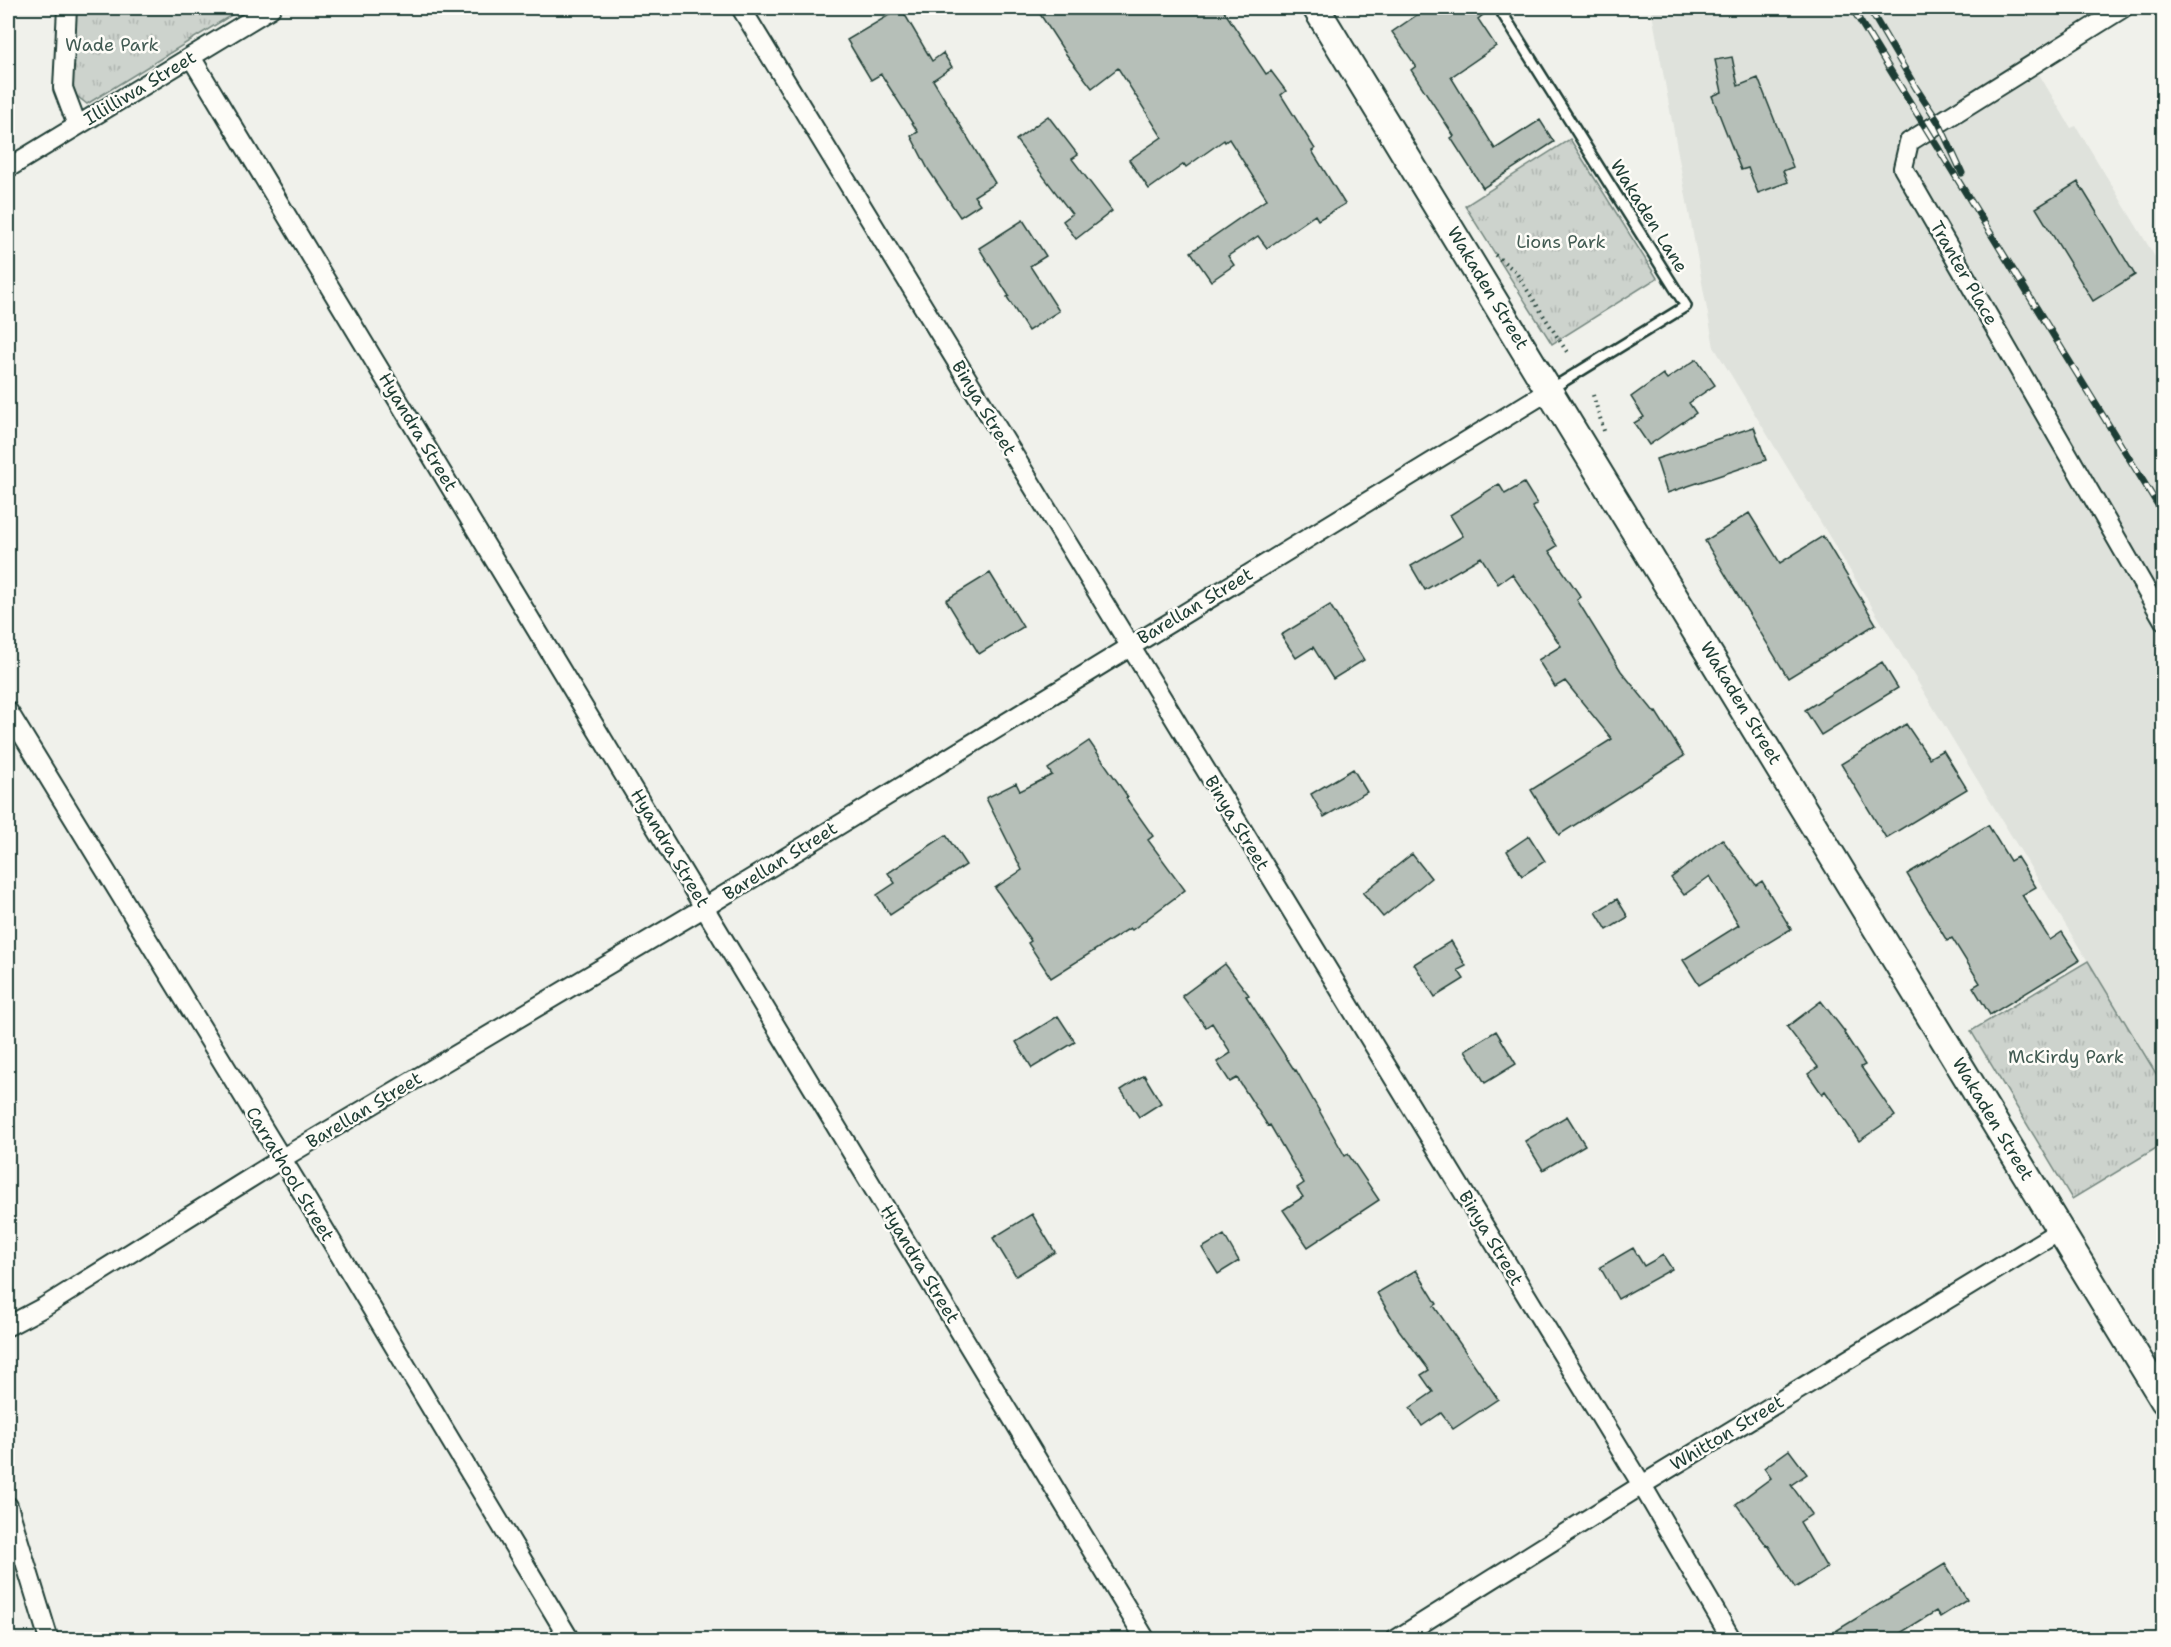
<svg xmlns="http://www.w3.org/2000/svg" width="2171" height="1647" viewBox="0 0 2171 1647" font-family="'Shantell Sans',sans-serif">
	<defs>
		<pattern id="park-tufts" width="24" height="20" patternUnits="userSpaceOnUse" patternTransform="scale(1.5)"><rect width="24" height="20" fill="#cdd3cd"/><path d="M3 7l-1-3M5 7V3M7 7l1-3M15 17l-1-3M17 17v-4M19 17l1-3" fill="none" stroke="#b0b6b1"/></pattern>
	</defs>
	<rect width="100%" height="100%" fill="#f0f1eb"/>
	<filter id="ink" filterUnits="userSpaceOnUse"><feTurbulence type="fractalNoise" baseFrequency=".0167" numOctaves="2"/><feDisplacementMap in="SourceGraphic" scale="12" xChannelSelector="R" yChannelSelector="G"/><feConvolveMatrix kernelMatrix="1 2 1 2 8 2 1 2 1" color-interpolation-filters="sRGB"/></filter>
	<g filter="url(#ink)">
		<path fill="#dfe2dc" d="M1651,8H2104L2027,54L2071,128L2076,126L2163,270V1085L1714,347Z"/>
		<path fill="url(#park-tufts)" stroke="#768880" stroke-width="1.5" d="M74,8H243L87,104L73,93Z
			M1570,139L1657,278L1552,344L1465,206Z
			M2088,961L2163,1085V1144L2072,1199L1971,1031Z"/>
		<path fill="#b6bfb8" stroke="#1f3d34" stroke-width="1.5" d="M901,8L932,61L943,53L952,67L933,80L995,183L974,196L980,204L960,217L928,169L911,136L918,132L881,74L871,80L847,40Z
			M1036,8H1222L1266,74L1271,71L1286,91L1281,95L1315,149L1312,151L1345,204L1318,220L1315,215L1267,248L1258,236L1228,256L1234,265L1211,281L1191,252L1267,199L1229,139L1225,142L1224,140L1186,167L1184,164L1149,189L1129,160L1162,137L1118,68L1092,88L1066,54Z
			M1427,8H1492L1478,19L1496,46L1451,77L1495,149L1540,120L1554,142L1483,188L1451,138L1454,136L1411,70L1416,66L1392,32Z
			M1732,57L1738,86L1758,78L1793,167L1783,171L1788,182L1758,193L1748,168L1741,170L1712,96L1722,92L1715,60Z
			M1048,116L1078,155L1072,159L1112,211L1076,239L1063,221L1072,214L1016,140Z
			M2078,182L2135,275L2093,301L2036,208Z
			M1023,220L1046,256L1030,266L1059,311L1028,331L1007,297L1009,296L979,248Z
			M1697,359L1715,385L1689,403L1696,413L1649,445L1634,423L1644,417L1631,397L1663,374L1667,379Z
			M1754,427L1766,460L1667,493L1656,459Z
			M1524,483L1537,504L1532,507L1557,546L1549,551L1581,597L1577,600L1621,671L1655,713L1656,712L1684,756L1559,835L1531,790L1612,739L1565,681L1555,687L1538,660L1561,646L1512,574L1498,584L1481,557L1425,590L1411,566L1463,536L1450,515L1499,484L1505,494Z
			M1749,513L1780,563L1823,536L1876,624L1788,678L1705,541Z
			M990,573L1023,627L979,654L946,600Z
			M1330,605L1364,660L1333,679L1313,647L1296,658L1281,635Z
			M1882,662L1898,688L1821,735L1805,710Z
			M1906,724L1929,758L1943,750L1967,789L1886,838L1841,764Z
			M1089,741L1128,797L1126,798L1153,836L1148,840L1185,890L1132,930L1130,928L1051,978L1028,943L1031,941L995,888L1022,870L986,798L1016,783L1020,791L1052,775L1048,769Z
			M1353,769L1367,792L1324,817L1311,794Z
			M1988,825L2010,861L2017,857L2036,887L2022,895L2050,940L2062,932L2080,960L1990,1015L1973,987L1980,983L1952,938L1947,941L1907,874Z
			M946,835L966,865L890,915L877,895L895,883L888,873Z
			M1529,836L1545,861L1522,876L1507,851Z
			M1722,839L1756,885L1762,881L1791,929L1699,985L1683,960L1739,925L1710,876L1684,895L1671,878Z
			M1412,854L1431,878L1383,917L1363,893Z
			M1617,899L1628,917L1607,930L1596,912Z
			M1451,941L1466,966L1458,970L1464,979L1435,997L1414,964Z
			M1225,964L1249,995L1246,996L1295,1071L1296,1070L1345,1156L1348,1154L1379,1200L1308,1247L1283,1210L1303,1197L1297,1188L1304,1183L1270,1125L1268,1126L1237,1078L1230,1082L1217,1062L1231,1053L1212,1023L1206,1027L1182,996Z
			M1821,1001L1845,1032L1844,1033L1865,1065L1861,1067L1895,1116L1859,1141L1825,1091L1822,1094L1808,1074L1818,1067L1787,1027Z
			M1058,1016L1075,1042L1032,1068L1016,1042Z
			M1496,1031L1516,1064L1485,1083L1465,1050Z
			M1144,1075L1161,1103L1139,1117L1121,1090Z
			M1567,1116L1585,1145L1543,1170L1525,1141Z
			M1032,1214L1055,1252L1016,1276L993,1238Z
			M1224,1235L1239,1261L1218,1274L1202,1248Z
			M1633,1248L1644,1266L1663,1255L1672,1269L1618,1299L1600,1267Z
			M1416,1270L1437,1304L1434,1306L1498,1399L1453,1429L1441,1413L1422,1426L1410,1408L1433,1392L1421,1375L1429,1370L1399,1330L1377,1293Z
			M1789,1450L1807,1474L1791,1485L1812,1514L1800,1522L1827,1568L1795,1588L1768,1545L1767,1546L1736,1504L1771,1478L1764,1468Z
			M1945,1564L1967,1600L1940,1617L1936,1611L1889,1640H1821Z"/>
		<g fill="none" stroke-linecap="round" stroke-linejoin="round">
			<defs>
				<path id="lane" d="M1499,8L1686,306L1551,389"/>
				<path id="street" d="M67,8L63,88L77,125
					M741,8L1642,1485L1732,1640
					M2123,8L1909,142L1903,168L2164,621
					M191,57L1146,1640
					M8,168L271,8
					M8,711L296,1182L570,1640
					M8,1326L44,1307L281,1159L705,907L1550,390
					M8,1506L49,1640
					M1395,1640L1642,1485L2061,1230"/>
				<path id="secondary" d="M1316,8L2164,1401"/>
			</defs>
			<use href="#lane" stroke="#1f3d34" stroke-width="14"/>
			<use href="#street" stroke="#1f3d34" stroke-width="22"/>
			<use href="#secondary" stroke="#1f3d34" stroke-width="30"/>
			<path stroke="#1f3d34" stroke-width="4" stroke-dasharray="1.5 4.5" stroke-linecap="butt" d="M1495,255L1515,271L1567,352
				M1593,395L1605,434"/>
			<use href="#lane" stroke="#fdfcf7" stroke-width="9"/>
			<use href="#street" stroke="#fdfcf7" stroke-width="18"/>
			<use href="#secondary" stroke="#fdfcf7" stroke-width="26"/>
			<defs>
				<path id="rail" d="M1852,8L2164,515
					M1869,8L1916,88L1939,123L1962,173"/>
			</defs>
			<use href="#rail" stroke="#1f3d34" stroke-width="7"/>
			<use href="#rail" stroke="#fdfcf7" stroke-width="4.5" stroke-dasharray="14" stroke-linecap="butt"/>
		</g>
	</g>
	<g text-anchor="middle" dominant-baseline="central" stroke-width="5" stroke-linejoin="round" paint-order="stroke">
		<g font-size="18" fill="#425b53" stroke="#fdfcf7">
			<text x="112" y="45">Wade Park</text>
			<text x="1561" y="242">Lions Park</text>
			<text x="2066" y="1057">McKirdy Park</text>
		</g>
		<g font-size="18" fill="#1f3d34" stroke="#fdfcf7">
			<text transform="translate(140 88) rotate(-31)">Illilliwa Street</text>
			<text transform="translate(1649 216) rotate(58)">Wakaden Lane</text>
			<text transform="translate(1964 273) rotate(60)">Tranter Place</text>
			<text transform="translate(1488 288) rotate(59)">Wakaden Street</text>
			<text transform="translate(984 408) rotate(59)">Binya Street</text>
			<text transform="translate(418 432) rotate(59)">Hyandra Street</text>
			<text transform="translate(1195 606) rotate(-31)">Barellan Street</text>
			<text transform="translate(1741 703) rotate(59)">Wakaden Street</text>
			<text transform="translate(1237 823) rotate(59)">Binya Street</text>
			<text transform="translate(670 848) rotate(59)">Hyandra Street</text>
			<text transform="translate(780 861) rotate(-32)">Barellan Street</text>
			<text transform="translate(364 1110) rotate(-31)">Barellan Street</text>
			<text transform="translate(1993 1119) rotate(59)">Wakaden Street</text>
			<text transform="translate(290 1174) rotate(59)">Carrathool Street</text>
			<text transform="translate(1491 1238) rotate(59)">Binya Street</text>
			<text transform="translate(920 1264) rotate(59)">Hyandra Street</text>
			<text transform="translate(1727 1433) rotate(-31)">Whitton Street</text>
		</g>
	</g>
	<rect width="2171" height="1647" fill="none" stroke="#fdfcf7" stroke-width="30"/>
	<rect x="15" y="15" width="2141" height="1617" fill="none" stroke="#1f3d34" stroke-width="2" filter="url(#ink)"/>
</svg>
